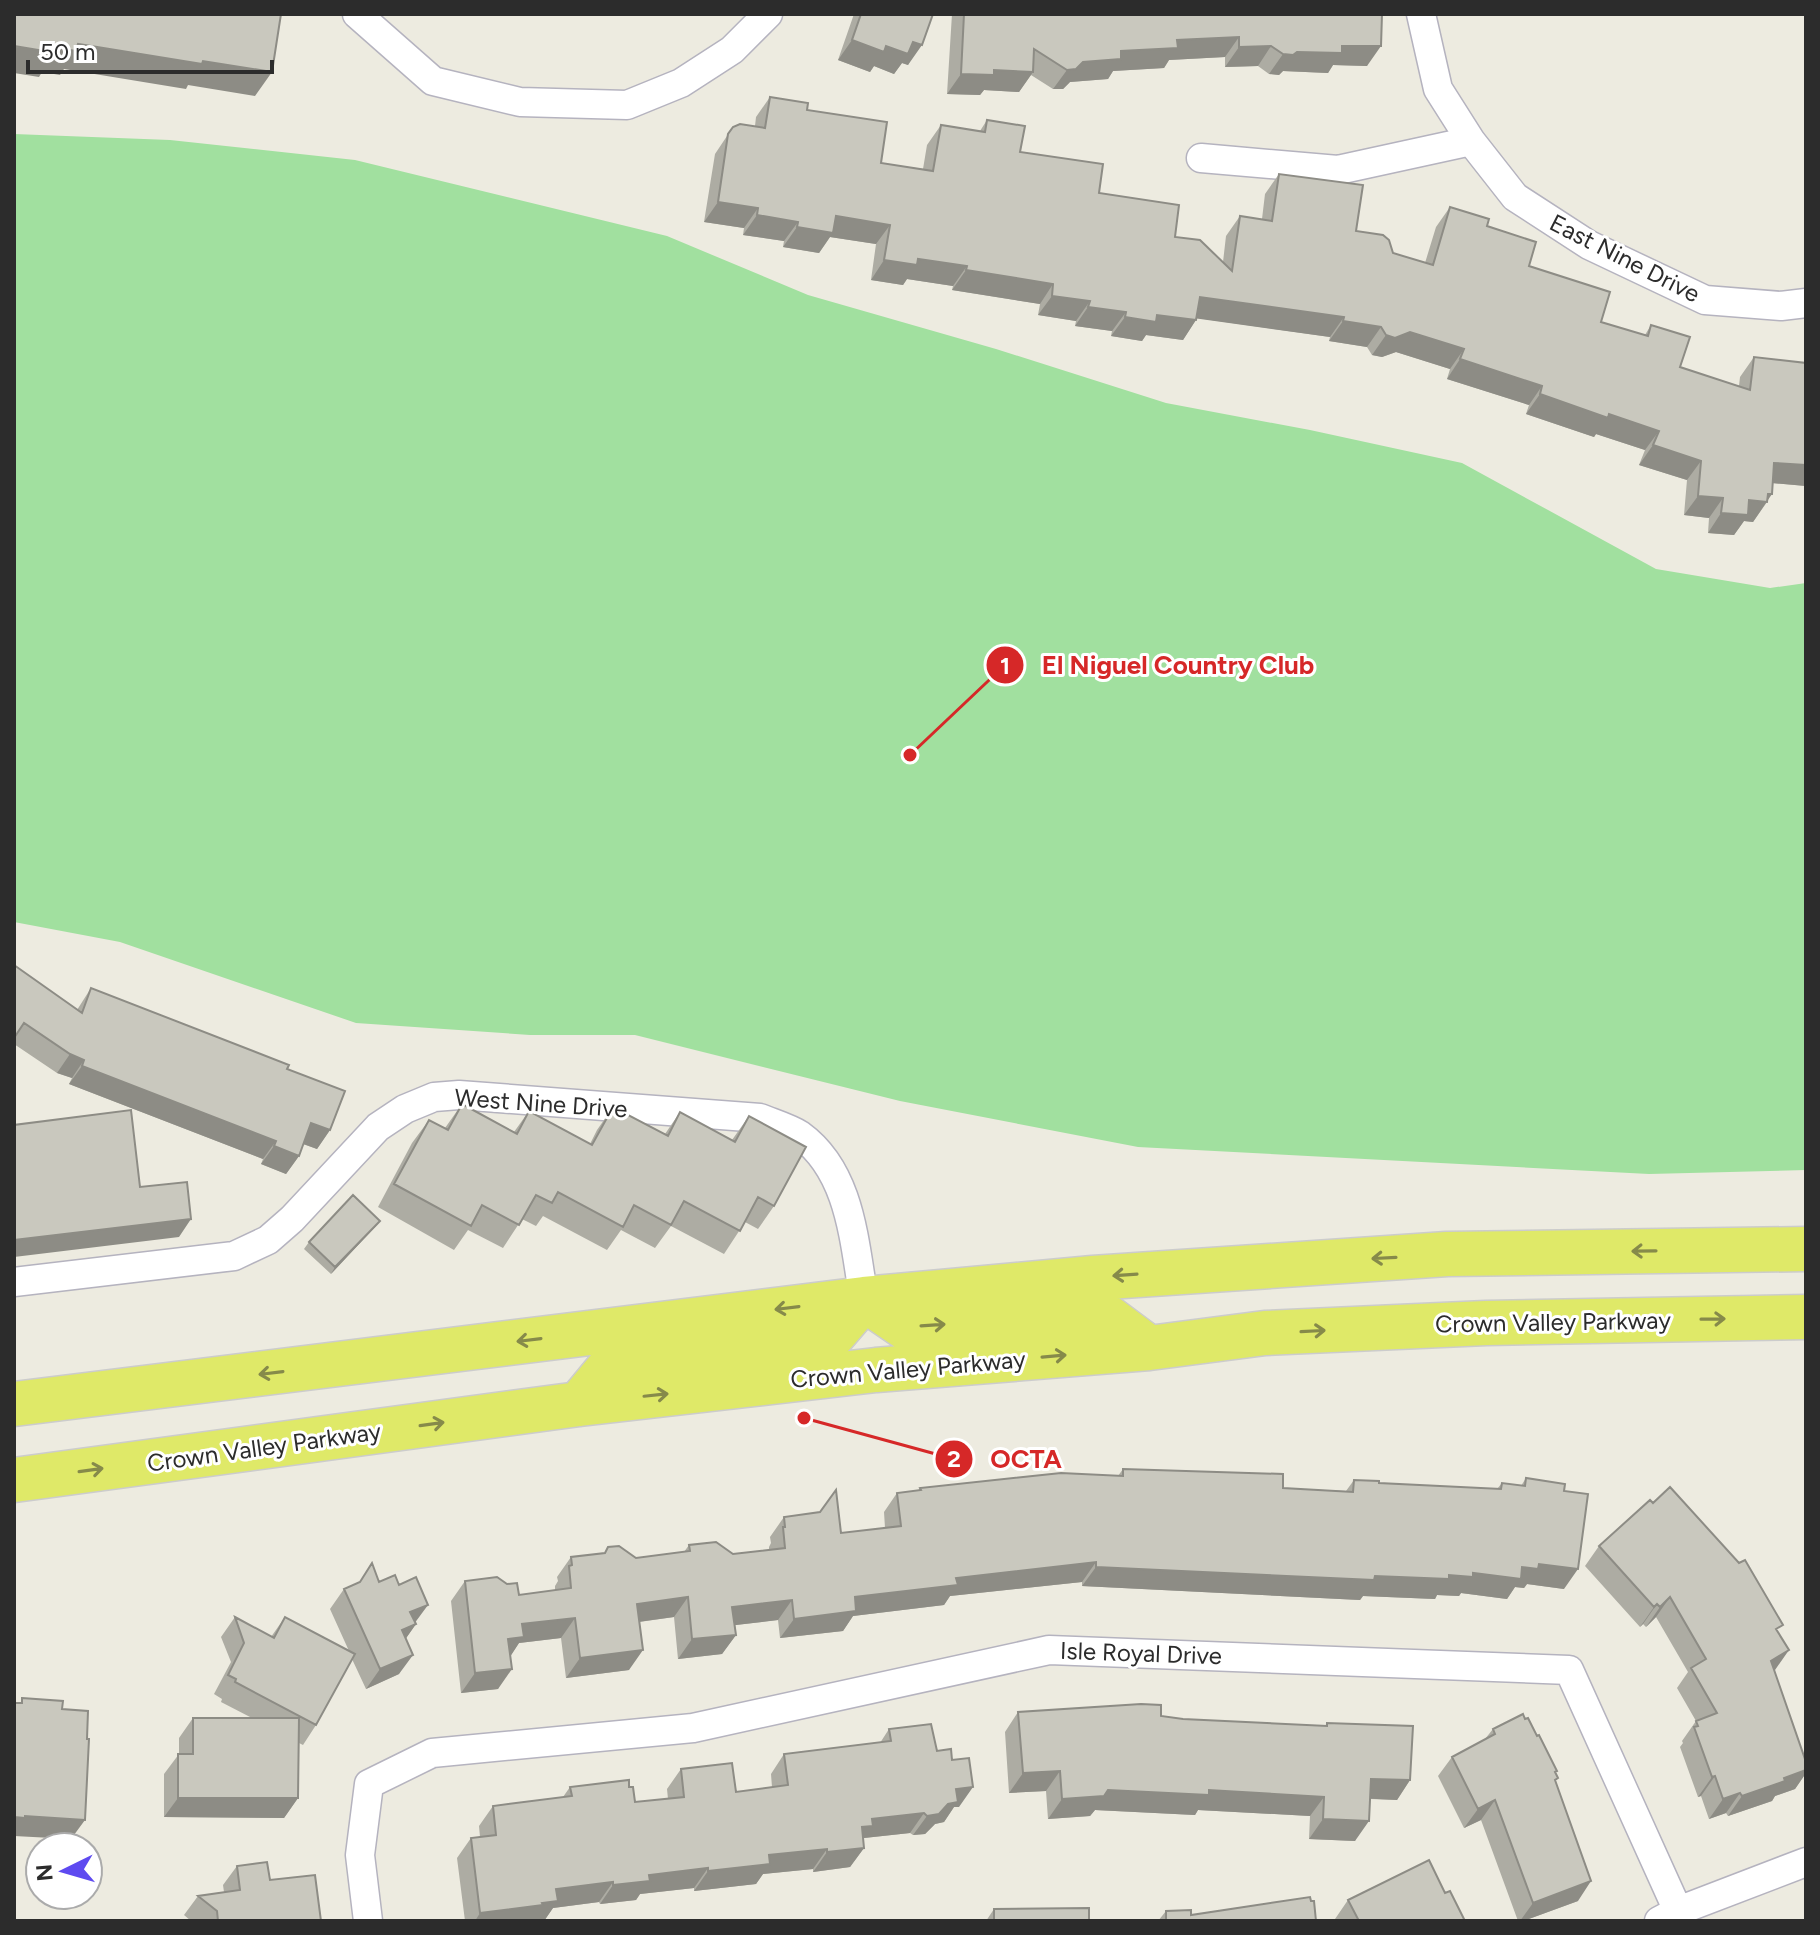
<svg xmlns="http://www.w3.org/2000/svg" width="1820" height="1935" viewBox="0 0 1820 1935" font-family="Figtree,sans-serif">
	<rect width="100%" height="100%" fill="#edebe0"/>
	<path fill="#a1e09f" d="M14,134L170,140L355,160L667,236L808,295L996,349L1166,403L1310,430L1462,463L1656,569L1770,588L1806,583V1170L1649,1174L1138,1147L900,1101L635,1035H530L356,1023L120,942L14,922Z"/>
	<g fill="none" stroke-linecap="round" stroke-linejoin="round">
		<defs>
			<path id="minor" d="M357,14L433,81L520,102L627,105L681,83L732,50L768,14
				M1421,14L1438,89L1471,141L1515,197L1589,245L1705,300L1781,306L1806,303
				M1201,158L1338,170L1471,141
				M14,1282L234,1256L268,1240L292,1219L378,1127L405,1109L434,1097L459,1095L760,1118C772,1123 789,1128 800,1135C851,1172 854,1242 864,1299
				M368,1921L360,1855L369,1784L432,1753L693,1728L1049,1650L1569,1670L1678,1911
				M1659,1921L1678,1911L1806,1862"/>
			<path id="primary" d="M864,1299L905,1327L1102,1313L1149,1348
				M14,1404L864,1299L1093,1278L1447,1254L1806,1249
				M579,1404L608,1369L773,1347L833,1335L864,1299
				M14,1480L579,1404L876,1370L1149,1348L1265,1333L1486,1323L1806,1317"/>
		</defs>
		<use href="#minor" stroke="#b5b3bf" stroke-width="31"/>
		<use href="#primary" stroke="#ccc" stroke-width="47"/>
		<use href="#minor" stroke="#fff" stroke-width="28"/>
		<use href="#primary" stroke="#dfe968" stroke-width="44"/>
	</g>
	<path fill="#adaca3" d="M854,14H933L908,65L902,63L894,74L874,66L870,72L838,60Z
		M952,14H1382L1367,66L1333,65L1328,73L1283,71L1279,75L1269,74L1258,66L1225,67V57L1169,60L1164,68L1113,71L1108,79L1070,82L1063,89H1053L1031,75L1019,92L984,90L980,95L947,94Z
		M770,97L807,110L881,163L923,169L927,145L941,125L980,131L987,120L1020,152L1099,193L1175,237L1223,262L1226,236L1240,216L1262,219L1265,194L1279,174L1356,231L1393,253L1425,263L1436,227L1450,207L1487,226L1529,266L1601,322L1645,335L1651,325L1680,367L1739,386L1740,377L1754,357L1806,363V486L1772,483L1767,502L1753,522L1744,521L1734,535L1708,533L1709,518L1684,515L1687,480L1639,465L1645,450L1596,434L1594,437L1526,414L1529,405L1447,379L1450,369L1396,352L1382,357L1372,355L1367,347L1329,341L1330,337L1197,318L1183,340L1146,335L1142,341L1111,336L1112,331L1075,326L1076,321L1038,315L1040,304L952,290L953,286L907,279L903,285L871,280L876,244L830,237L819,253L783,247L784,241L743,235L744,228L704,222L715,154L733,127L755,126L756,117Z
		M14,965L77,1010L91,988L287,1069L330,1130L317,1149L303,1144L299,1156L286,1174L261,1164L263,1159L69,1084L72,1078L57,1073L14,1044Z
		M462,1104L514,1132L529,1111L590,1144L597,1130L613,1107L665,1134L680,1112L732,1140L749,1116L774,1206L758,1229L745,1222L724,1254L671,1226L655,1248L621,1230L607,1250L543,1216L536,1226L522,1219L503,1248L468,1230L454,1250L378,1207L412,1143L429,1120L445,1128Z
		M380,1221L375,1227L331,1274L304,1249L309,1242Z
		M1123,1469L1283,1488L1346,1491L1354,1480L1379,1483L1497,1489L1502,1483L1521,1486L1526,1478L1564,1491V1589L1527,1584L1524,1588L1515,1587L1507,1599L1461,1593L1459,1596L1437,1595L1435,1599L1363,1596L1360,1600L1082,1586V1582L950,1596L944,1605L853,1616L843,1631L780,1638L778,1620L735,1625L736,1635L722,1654L678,1659L674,1617L639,1622L629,1670L566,1678L561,1638L519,1643L510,1656L498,1689L461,1693L451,1601L465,1581L519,1595L555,1590V1586L558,1581L557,1577L571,1557L636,1558L684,1552L689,1545L733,1554L769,1550V1547L771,1543L770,1537L784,1517L841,1533L885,1528L884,1512L897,1493L919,1490L920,1488L1118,1476Z
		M1599,1546L1778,1632L1775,1670L1774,1671L1806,1762V1773L1795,1789L1775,1796L1772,1801L1728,1816L1726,1813L1709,1819L1701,1796L1698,1797L1680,1747L1683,1743L1682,1741L1696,1721L1677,1688L1688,1672L1656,1617L1646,1627L1643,1624L1640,1627L1585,1566Z
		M379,1582L416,1624L406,1638L399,1674L366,1689L352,1659L316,1725L303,1745L299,1743L298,1798L284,1818L164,1817V1774L179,1754V1738L193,1718H252L221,1702L222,1699L214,1694L231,1662L221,1637L235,1617L271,1637L285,1617L349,1651L330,1609L344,1589Z
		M1018,1712L1161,1716L1183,1719L1325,1726L1327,1723L1410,1780L1397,1800L1370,1799L1355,1841L1309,1839L1310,1816L1198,1810L1195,1815L1095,1810L1090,1816L1048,1819L1046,1791L1009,1793L1005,1732Z
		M889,1729L937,1751L959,1807H954L944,1822L935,1824L925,1834L913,1835L910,1833L864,1838V1848L850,1867L813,1872V1869L763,1874L756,1884L694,1891V1888L640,1894L636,1900L600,1904L599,1902L553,1908L544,1921H465L457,1858L471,1838L480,1837L479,1826L493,1806L563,1797L570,1787H629L635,1802L668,1799L667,1789L681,1769L736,1792L772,1787L771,1774L784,1754L880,1743Z
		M1493,1729L1556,1773L1555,1783L1578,1901L1523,1921H1518L1481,1820L1464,1828L1438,1776L1452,1757L1485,1739Z
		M237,1866L270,1880L321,1921H191L184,1915L198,1896L224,1892L223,1885Z
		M1445,1893L1465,1921H1335V1919L1348,1900Z
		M994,1909L1089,1921H986Z
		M1166,1911L1191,1915L1316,1921H1158Z"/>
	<path fill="#8d8c85" d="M1239,37L1225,57L1169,60L1164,68L1113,71L1108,79L1070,82L1063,89H1053L1067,70L1083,62L1121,51L1177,40Z
		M852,40L886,46L913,42L922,45L908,65L902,63L894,74L874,66L870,72L838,60Z
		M78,44L203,61L272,72L255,96L188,85L186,89L64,69L60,75L42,72L39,77L14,73V47L57,48Z
		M1271,46L1258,66L1225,67L1239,47Z
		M1342,46H1381L1367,66L1333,65L1328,73L1283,71L1279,75L1269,74L1283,54Z
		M994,70L1033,72L1019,92L984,90L980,95L947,94L961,74Z
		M718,202L758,208L744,228L704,222Z
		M757,215L798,222L784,241L743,235Z
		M836,216L890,225L876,244L830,237L819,253L783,247L797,227Z
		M918,259L967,266L953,286L907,279L903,285L871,280L884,260Z
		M966,270L1053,284L1040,304L952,290Z
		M1052,296L1090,301L1076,321L1038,315Z
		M1200,297L1344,317L1330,337L1186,317Z
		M1088,307L1126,312L1112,331L1075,326Z
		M1157,315L1196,320L1183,340L1146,335L1142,341L1111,336L1125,317Z
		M1343,321L1381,327L1367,347L1329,341Z
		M1410,332L1464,349L1450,369L1396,352L1382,357L1372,355L1386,335Z
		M1460,359L1542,386L1529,405L1447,379Z
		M1540,394L1609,414L1659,431L1645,450L1596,434L1594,437L1526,414Z
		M1653,445L1701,461L1687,480L1639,465Z
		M1774,463L1806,465V486L1760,482Z
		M1768,494H1772L1753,522L1744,521L1734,535L1708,533L1721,513L1749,500Z
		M1698,496L1723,498L1709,518L1684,515Z
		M70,1054L84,1060L72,1078L57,1073Z
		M82,1066L276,1141L263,1159L69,1084Z
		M311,1123L330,1130L317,1149L298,1142Z
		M274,1146L299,1156L286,1174L261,1164Z
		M191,1219L179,1237L14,1257V1240Z
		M380,1221L375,1227L331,1274L335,1267Z
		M1096,1562L1082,1582L950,1596L944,1605L853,1616L843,1631L780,1638L794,1619L855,1597L956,1578Z
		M1539,1564L1578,1569L1564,1589L1527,1584L1524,1588L1515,1587L1507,1599L1461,1593L1459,1596L1437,1595L1435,1599L1363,1596L1360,1600L1082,1586L1096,1567L1375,1576L1449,1575Z
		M688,1597L674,1617L623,1624L637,1604Z
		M1670,1597L1656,1617L1646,1627L1660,1607Z
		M792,1600L778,1620L719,1627L732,1607Z
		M1657,1604L1643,1624L1640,1627L1654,1607Z
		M428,1605L414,1624L410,1612Z
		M575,1618L561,1638L519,1643L510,1657L508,1639L522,1624Z
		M416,1624L402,1644V1630Z
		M736,1635L722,1654L678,1659L692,1639Z
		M643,1650L629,1670L566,1678L580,1658Z
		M1789,1650L1775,1670L1757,1681L1771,1661Z
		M413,1655L399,1674L366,1689L380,1669Z
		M512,1669L498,1689L461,1693L475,1673Z
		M1806,1770V1773L1795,1789L1775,1796L1772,1801L1728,1816L1742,1796L1784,1778Z
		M1060,1771L1046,1791L1009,1793L1023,1773Z
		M1715,1776L1701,1796L1698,1797L1712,1777Z
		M1371,1779L1410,1780L1397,1800L1357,1798Z
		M973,1787L959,1807H954L944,1822L935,1824L925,1834L913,1835L927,1816L956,1789Z
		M1108,1790H1209L1324,1797L1310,1816L1198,1810L1195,1815L1095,1810L1090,1816L1048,1819L1062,1799Z
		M1740,1793L1726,1813L1709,1819L1723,1799Z
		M178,1798H298L284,1818L164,1817Z
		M1495,1800L1481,1820L1464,1828L1478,1809Z
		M924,1813L910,1833L864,1838L859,1846L862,1827L872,1819Z
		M25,1816L85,1820L71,1839L14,1836V1817Z
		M1323,1819L1369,1821L1355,1841L1309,1839Z
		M864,1848L850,1867L813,1872L827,1852Z
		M827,1849L813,1869L763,1874L756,1884L694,1891L708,1871L769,1855Z
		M708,1868L694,1888L640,1894L636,1900L600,1904L613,1885L649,1875Z
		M1591,1881L1578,1901L1523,1921H1520L1533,1903Z
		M613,1882L599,1902L553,1908L544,1921H475L480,1913L556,1889Z"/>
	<path fill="#c9c8be" stroke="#8d8c85" stroke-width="2" d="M14,14H281L272,72L203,61L202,64L78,44L76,51L57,48L56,53L14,46V49Z
		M861,14H933L922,45L913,42L908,54L886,46L884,52L852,40Z
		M964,14H1382L1381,46H1342V53L1297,52L1293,55L1283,54L1271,46L1239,47V37L1177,40L1178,48L1121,51V59L1083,62L1076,69L1067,70L1034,49L1033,72L994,70V75L961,74Z
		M770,97L808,103L807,110L887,122L881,163L933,171L941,125L985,132L987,120L1025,126L1020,152L1103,164L1099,193L1179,205L1175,237L1200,240L1232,271L1240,216L1272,221L1279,174L1363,185L1356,231L1383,235L1389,240L1393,253L1433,265L1450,207L1489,219L1487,226L1536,242L1529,266L1610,292L1601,322L1648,336L1651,325L1690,337L1680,367L1750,390L1754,357L1806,363V465L1774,463L1772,494H1768L1767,502L1749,500L1748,515L1721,513L1723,498L1698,496L1701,461L1653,445L1659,431L1609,414L1608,418L1540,394L1542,386L1460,359L1464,349L1410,332L1395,338L1386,335L1381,327L1343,321L1344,317L1200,297L1196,320L1157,315L1156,322L1125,317L1126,312L1088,307L1090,301L1052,296L1053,284L966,270L967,266L918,259L917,265L884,260L890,225L836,216L833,233L797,227L798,222L757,215L758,208L718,202L728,134L733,127L740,124L765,128Z
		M14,965L82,1013L91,988L289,1065L287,1069L345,1091L330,1130L311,1123L299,1156L274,1146L276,1141L82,1066L84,1060L70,1054L24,1023L14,1038Z
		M462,1104L517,1134L529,1111L592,1145L613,1107L668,1136L680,1112L735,1142L749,1116L806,1147L774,1206L758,1197L740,1231L684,1201L671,1225L634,1205L623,1227L558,1192L552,1203L536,1195L519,1225L482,1205L471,1226L394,1184L429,1120L448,1130Z
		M131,1110L140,1187L187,1182L191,1219L14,1240V1125Z
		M353,1195L380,1221L335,1267L309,1242Z
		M1123,1469L1283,1474V1488L1353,1492L1354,1480L1379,1481V1483L1501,1489L1502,1483L1525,1486L1526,1478L1565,1484L1564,1491L1588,1494L1578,1569L1539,1564L1538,1569L1522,1567L1521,1579L1473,1573V1577L1449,1575V1579L1375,1576L1374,1580L1096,1567V1562L956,1578L958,1585L855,1597L856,1611L794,1619L792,1600L732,1607L736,1635L692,1639L688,1597L637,1604L643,1650L580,1658L575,1618L522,1624L524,1637L508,1639L512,1669L475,1673L465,1581L497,1577L507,1584L517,1583L519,1595L571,1588L569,1566L572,1565L571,1557L605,1553L608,1547L619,1546L636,1558L690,1551L689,1545L716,1542L733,1554L785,1548L783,1527H785L784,1517L820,1512L836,1490L841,1533L901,1526L897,1493L921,1490L920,1488L1061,1473L1123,1476Z
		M1670,1487L1739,1563L1745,1560L1783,1625L1776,1629L1789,1650L1771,1661L1806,1762V1770L1784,1778L1785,1781L1742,1796L1740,1793L1723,1799L1715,1776L1712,1777L1694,1727L1698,1726L1696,1721L1717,1713L1691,1668L1706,1659L1670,1597L1660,1607L1657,1604L1654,1607L1599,1546L1650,1500L1653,1503Z
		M372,1563L379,1582L395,1575L399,1585L416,1577L428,1605L410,1612L416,1624L402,1630L413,1655L380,1669L344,1589L360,1582Z
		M235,1617L274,1638L285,1617L355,1654L316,1725L235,1682L236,1679L228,1675L244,1643Z
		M22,1698L63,1701L62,1709L88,1711L87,1739H89L85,1820L25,1816V1818L14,1817V1703H22Z
		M1141,1704L1161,1705V1716L1183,1719L1327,1726V1723L1413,1726L1410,1780L1371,1779L1369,1821L1323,1819L1324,1797L1209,1790V1795L1108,1790L1104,1796L1062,1799L1060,1771L1023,1773L1018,1712Z
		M1523,1714L1525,1719L1528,1718L1537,1736L1539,1735L1557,1771L1555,1772L1558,1778L1555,1780L1591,1881L1533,1903L1495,1800L1478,1809L1452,1757L1495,1734L1493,1729Z
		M193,1718H299L298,1798H178V1754H193Z
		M931,1724L937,1751L951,1749L952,1760L969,1758L973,1787L956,1789L958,1802L948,1804L939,1814L927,1816L924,1813L872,1819L873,1826L862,1827L864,1848L827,1852V1849L769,1855L770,1864L708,1871V1868L649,1875L650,1881L613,1885V1882L556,1889L558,1901L542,1903L543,1905L480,1913L471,1838L496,1835L493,1806L572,1796L570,1787L629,1780V1787H633L635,1802L684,1797L681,1769L732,1763L736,1792L788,1785L784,1754L891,1741L889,1729Z
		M1429,1860L1445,1893L1450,1891L1465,1921H1359L1348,1900Z
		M267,1862L270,1880L315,1875L321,1921H218L217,1911L198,1896L240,1890L237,1866Z
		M1310,1897L1311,1901H1314L1316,1921H1166V1911L1191,1910V1915Z
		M1089,1908V1921H994V1909Z"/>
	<defs><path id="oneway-shaft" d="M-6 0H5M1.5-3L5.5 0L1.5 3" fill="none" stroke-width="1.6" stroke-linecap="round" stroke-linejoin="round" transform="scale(2)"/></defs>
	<g stroke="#868a4a">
		<use href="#oneway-shaft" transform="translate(1644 1251) rotate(179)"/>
		<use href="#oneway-shaft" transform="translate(1384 1258) rotate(177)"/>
		<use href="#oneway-shaft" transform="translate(1125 1275) rotate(176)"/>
		<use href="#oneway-shaft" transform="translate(787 1308) rotate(173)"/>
		<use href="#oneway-shaft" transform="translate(1713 1319) rotate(-1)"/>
		<use href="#oneway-shaft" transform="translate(933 1325) rotate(-4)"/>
		<use href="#oneway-shaft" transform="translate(1313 1331) rotate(-3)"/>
		<use href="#oneway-shaft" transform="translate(529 1340) rotate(173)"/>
		<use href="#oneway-shaft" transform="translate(1054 1356) rotate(-5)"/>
		<use href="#oneway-shaft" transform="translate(271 1373) rotate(173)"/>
		<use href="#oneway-shaft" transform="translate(656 1395) rotate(-6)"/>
		<use href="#oneway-shaft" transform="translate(432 1424) rotate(-8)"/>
		<use href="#oneway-shaft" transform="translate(91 1470) rotate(-8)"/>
	</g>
	<g text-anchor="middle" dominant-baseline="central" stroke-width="6" stroke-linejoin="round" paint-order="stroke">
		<g font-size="24" fill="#2c2c2c" stroke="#fff">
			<text transform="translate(1625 258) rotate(27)">East Nine Drive</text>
			<text transform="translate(541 1103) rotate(4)">West Nine Drive</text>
			<text transform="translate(1553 1322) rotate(-1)">Crown Valley Parkway</text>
			<text transform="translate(908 1369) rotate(-5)">Crown Valley Parkway</text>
			<text transform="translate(264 1447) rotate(-8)">Crown Valley Parkway</text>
			<text transform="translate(1141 1653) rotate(2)">Isle Royal Drive</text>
		</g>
	</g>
	<path fill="none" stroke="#d62828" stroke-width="3" d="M910 755L1005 665M804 1418L954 1459"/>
	<g fill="#d62828" stroke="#fff" stroke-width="3">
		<circle cx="910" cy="755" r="8"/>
		<circle cx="804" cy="1418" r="8"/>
		<circle cx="1005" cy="665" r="20"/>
		<circle cx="954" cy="1459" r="20"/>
	</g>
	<g font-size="24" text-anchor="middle" font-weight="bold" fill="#fff">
		<text x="1005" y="674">1</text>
		<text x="954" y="1467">2</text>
	</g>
	<g font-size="26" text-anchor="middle" font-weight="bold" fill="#d62828" stroke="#fff" stroke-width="6" stroke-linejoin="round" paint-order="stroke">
		<text x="1178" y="674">El Niguel Country Club</text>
		<text x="1026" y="1468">OCTA</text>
	</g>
	<rect width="1820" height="1935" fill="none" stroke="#2c2c2c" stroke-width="32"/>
	<g transform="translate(64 1871) rotate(265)"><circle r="38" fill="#ffffff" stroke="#ababab" stroke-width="2"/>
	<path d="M0-6L14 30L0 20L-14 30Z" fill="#5e4af0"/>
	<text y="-12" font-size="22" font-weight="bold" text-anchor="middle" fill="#2c2c2c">N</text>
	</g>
	<path d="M28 60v12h244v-12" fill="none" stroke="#2c2c2c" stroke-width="4"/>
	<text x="40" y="60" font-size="24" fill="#2c2c2c" stroke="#ffffff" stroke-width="6" paint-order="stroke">50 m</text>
</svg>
